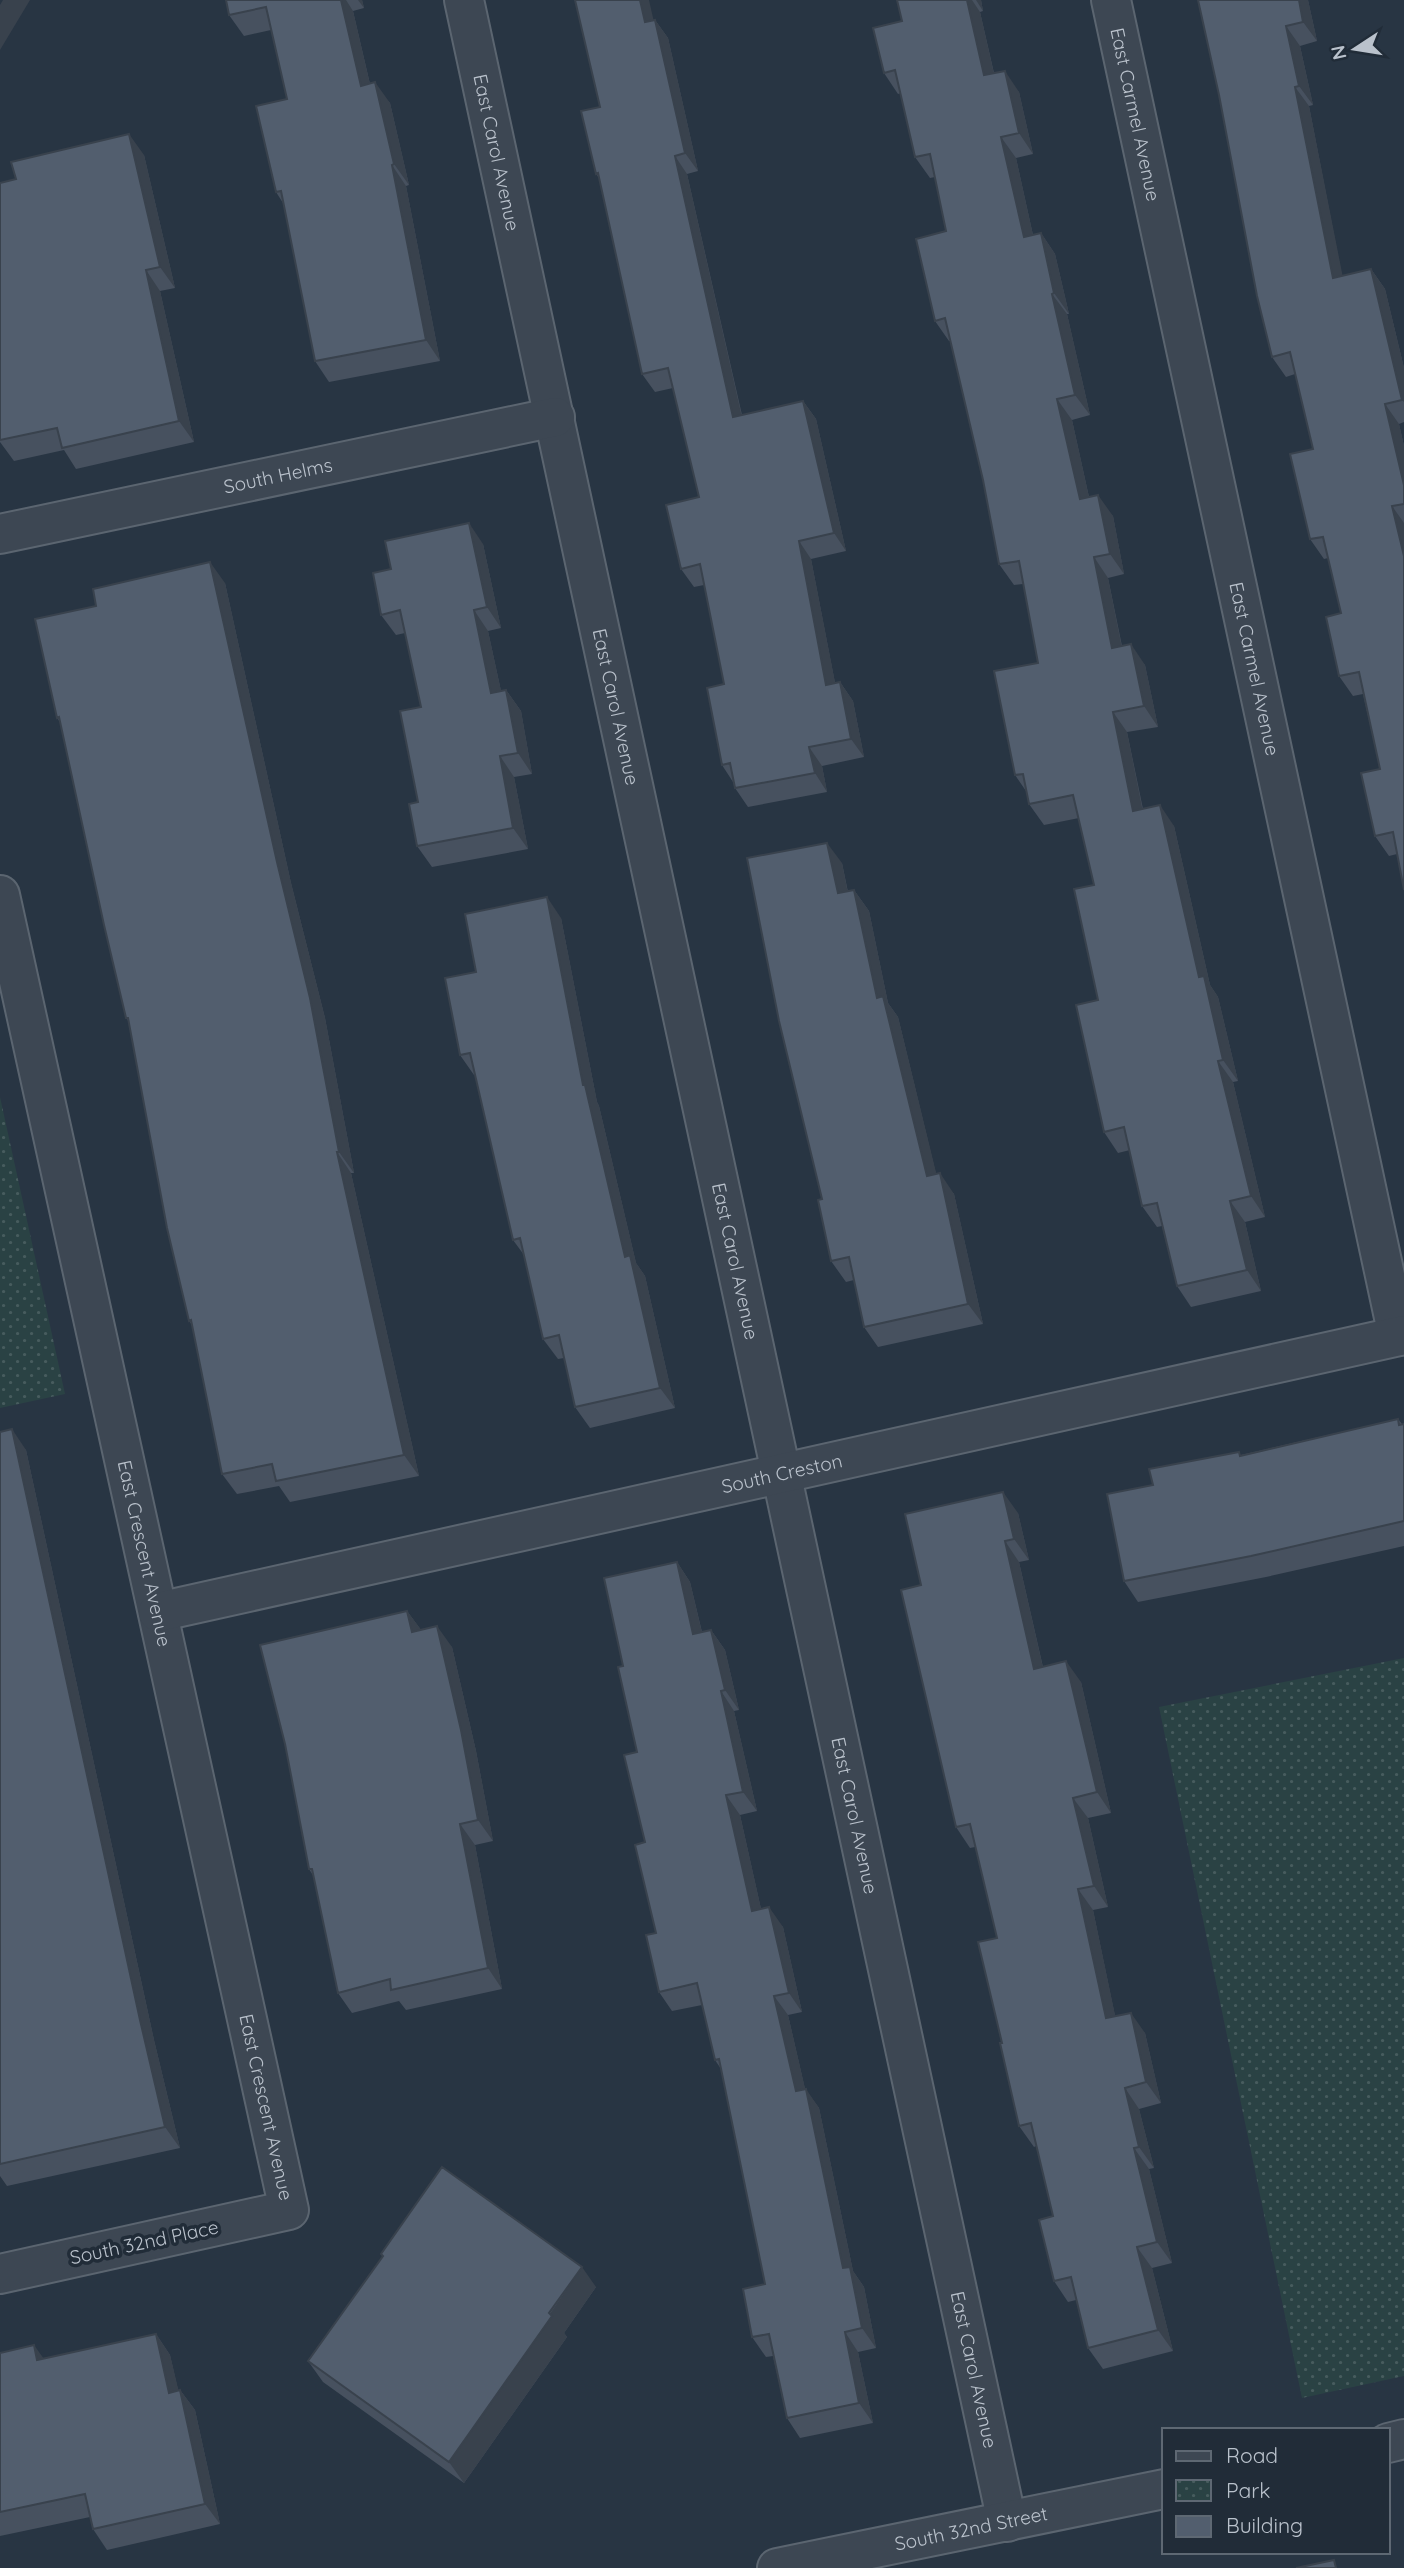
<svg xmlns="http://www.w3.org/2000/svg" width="1404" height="2568" viewBox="0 0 1404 2568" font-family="Quicksand,sans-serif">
	<defs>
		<pattern id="park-dots" width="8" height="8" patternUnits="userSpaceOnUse" patternTransform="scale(1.75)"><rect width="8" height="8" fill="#2a4244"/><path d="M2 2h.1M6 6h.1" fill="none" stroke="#475c5e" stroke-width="1.8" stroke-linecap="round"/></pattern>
	</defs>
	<rect width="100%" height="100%" fill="#283543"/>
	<path fill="url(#park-dots)" d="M0,1097L65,1394L0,1408Z
		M1404,1658V2376L1302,2398L1159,1707Z"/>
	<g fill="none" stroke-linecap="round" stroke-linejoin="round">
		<defs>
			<g id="minor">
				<path id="s1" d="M464,0L1007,2522"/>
				<path id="s2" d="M1111,0L1398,1336"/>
				<path id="s3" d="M0,534L555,417"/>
				<path id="s4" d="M0,895L289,2210L0,2274"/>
				<path id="s5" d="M158,1612L1404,1335"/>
				<path d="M1388,2443L1404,2439"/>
				<path id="s6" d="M777,2568L1164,2489"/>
			</g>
		</defs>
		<use href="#minor" stroke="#5b6570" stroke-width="42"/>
		<use href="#minor" stroke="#3d4753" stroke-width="38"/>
	</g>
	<path fill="#47515f" d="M226,0H362L364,8L353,11L370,84L390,103L409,185L406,186L440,361L329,382L315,361L283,203L276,192L287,99L271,30L244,36L229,15Z
		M897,0H981L983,11L980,12L994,73L1019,92L1033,154L1016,158L1033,235L1041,233L1055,254L1069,314H1067L1090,415L1072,420L1089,497L1113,516L1124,574L1108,578L1122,646L1145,665L1158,727L1127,732L1143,809L1174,826L1210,985L1218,997L1238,1081L1233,1082L1265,1217L1245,1222L1261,1291L1191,1307L1177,1286L1162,1226L1157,1227L1142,1206L1130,1150L1118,1153L1104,1132L1094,885L1079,818L1044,825L1029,804L1026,791L1015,775L1038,663L1023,584L1014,585L999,564L983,480L951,341H949L935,321L946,231L935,177L930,178L915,157L901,93L898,94L884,73L902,21Z
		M1198,0H1308L1317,41L1300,46L1313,105L1309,106L1342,276L1371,269L1385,289L1404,368V422L1399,424L1404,446V890L1397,854L1389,856L1375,836L1380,769L1363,694L1353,696L1339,676L1341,613L1328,558L1324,559L1310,539L1313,449L1295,374L1286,377L1272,357L1219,95Z
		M653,20H655L668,38L698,171L687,174L742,415L803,401L816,419L846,551L811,559L835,683L840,682L853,701L864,757L822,766L827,792L748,807L735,788L733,782L722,765L724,684L704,585L694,587L681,569L699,497L673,388L655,392L642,374L599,178L596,174L600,107Z
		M144,155L175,288L160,291L194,442L76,469L64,450L14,461L0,442V183Z
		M483,544L501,628L488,631L501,691L506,690L521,711L532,774L514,777L528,849L432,867L417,846L421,707L405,633L396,635L381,615Z
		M225,583L291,883L325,1018L354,1173H351L419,1476L290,1502L279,1486L237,1494L222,1474L192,1325L189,1321L129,1022L126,1018L60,722L57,718Z
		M842,863L848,892L854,890L869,911L888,1003L898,1017L936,1174L954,1194L983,1324L878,1347L864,1327L854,1280L846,1282L831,1261L822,1199Z
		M561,918L597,1102L599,1106L636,1263L645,1276L675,1408L590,1428L575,1407L564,1358L558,1359L543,1339L524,1255L513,1240L475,1075H474L460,1055L476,972Z
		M1398,1419L1402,1424H1404V1546L1266,1577L1138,1602L1124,1581L1153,1485L1241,1455Z
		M0,1432L26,1450L154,2040L180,2148L7,2186L0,2176Z
		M1018,1513L1029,1560L1019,1562L1043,1667L1081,1682L1111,1813L1088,1818L1108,1907L1093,1910L1115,2016L1145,2033L1161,2103L1139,2109L1154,2168L1149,2169L1172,2263L1152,2268L1173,2351L1103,2369L1088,2348L1076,2300L1068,2302L1054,2281L1053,2216L1036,2146L1034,2147L1019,2126L1002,2043L997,1938L975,1847L970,1848L956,1827L921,1585Z
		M677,1562L690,1582L702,1632L711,1630L725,1650L739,1710L734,1711L757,1811L740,1815L761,1909L783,1927L802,2012L788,2015L805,2089L819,2108L853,2271L864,2287L876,2348L858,2352L873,2423L800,2438L787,2418L773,2356L766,2357L752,2337L765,2284L721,2069L715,2060L702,2005L672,2011L659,1992L656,1933L645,1842L637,1752L623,1666Z
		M407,1611L421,1630L452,1647L476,1751L493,1841L475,1845L502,1989L406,2010L399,2001L352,2013L338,1993L314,1877L309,1869Z
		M381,2254L596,2287L564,2333L567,2337L464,2483L323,2382L308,2361L383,2257Z
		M156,2334L170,2355L178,2390H180L195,2410L220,2524L107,2550L93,2529L90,2517L0,2536V2353L44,2359Z"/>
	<path fill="#39424d" d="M3,0H30L0,50V5Z
		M341,0H346L353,11L375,106L361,86Z
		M358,0H362L364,8Z
		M640,0H649L658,40L645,22Z
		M967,0H972L980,12L999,96L984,75Z
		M976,0H981L983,11Z
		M1299,0H1308L1317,41L1303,22Z
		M655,20L668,38L698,171L685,153Z
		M1286,26L1300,46L1313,105L1299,86Z
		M1005,71L1019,92L1033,154L1019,133Z
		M375,82L390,103L409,185L394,164Z
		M1295,87L1309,106L1347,298L1333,278Z
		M129,134L144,155L175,288L160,267Z
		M1001,137L1016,158L1038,258L1024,237Z
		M675,156L687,174L746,435L733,417Z
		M392,165L406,186L440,361L426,340Z
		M1041,233L1055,254L1069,314L1054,293Z
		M1371,269L1385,289L1404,368V402L1402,400Z
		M146,270L160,291L194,442L179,421Z
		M1052,294L1067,314L1090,415L1075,395Z
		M1057,399L1072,420L1094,520L1080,499Z
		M803,401L816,419L846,551L834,533Z
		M1385,404L1399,424L1404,446V485Z
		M1098,495L1113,516L1124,574L1110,554Z
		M1392,506L1404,523V556Z
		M469,523L483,544L501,628L487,607Z
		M799,541L811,559L839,703L826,685Z
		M1094,557L1108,578L1126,668L1112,648Z
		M210,562L225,583L291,883L325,1018L354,1173L339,1152L277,862Z
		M474,610L488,631L506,714L491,693Z
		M1131,644L1145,665L1158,727L1144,706Z
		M840,682L853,701L864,757L851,739Z
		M506,690L521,711L532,774L518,753Z
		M1113,712L1127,732L1147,832L1133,811Z
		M809,747L822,766L827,792L815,773Z
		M500,756L514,777L528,849L513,828Z
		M1160,805L1174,826L1210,985L1218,997L1238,1081L1223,1060L1199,977Z
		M827,843L842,863L852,914L838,893Z
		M854,890L869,911L888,1003L898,1017L942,1197L927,1176L877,998Z
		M547,897L561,918L597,1102L599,1106L636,1263L645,1276L675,1408L660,1388L625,1257L583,1085Z
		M1218,1061L1233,1082L1265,1217L1251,1196Z
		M337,1152L351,1173L419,1476L404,1455Z
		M940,1173L954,1194L983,1324L968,1304Z
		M1230,1201L1245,1222L1261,1291L1247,1270Z
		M12,1429L26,1450L154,2040L180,2148L165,2127L140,2020Z
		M1003,1492L1018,1513L1029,1560L1014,1539Z
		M1005,1541L1019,1562L1048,1690L1034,1669Z
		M677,1562L690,1582L707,1654L693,1634Z
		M407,1611L422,1631L412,1632Z
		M437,1626L452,1647L476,1751L493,1841L478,1820Z
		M711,1630L725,1650L739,1710L725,1690Z
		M1066,1661L1081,1682L1111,1813L1097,1792Z
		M721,1691L734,1711L757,1811L743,1792Z
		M726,1795L740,1815L766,1931L752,1911Z
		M1073,1798L1088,1818L1108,1907L1094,1886Z
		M460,1824L475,1845L502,1989L488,1968Z
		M1078,1889L1093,1910L1120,2039L1106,2018Z
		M769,1907L783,1927L802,2012L789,1993Z
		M774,1996L788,2015L810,2110L796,2091Z
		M1131,2013L1145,2033L1161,2103L1146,2082Z
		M1125,2088L1139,2109L1154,2168L1139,2147Z
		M806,2089L819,2108L853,2271L864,2287L876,2348L862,2328L843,2268Z
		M1134,2148L1149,2169L1172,2263L1157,2242Z
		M1137,2247L1152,2268L1173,2351L1158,2330Z
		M582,2267L596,2287L564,2333L567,2337L464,2483L449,2462Z
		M845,2332L858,2352L873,2423L859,2403Z
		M156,2334L170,2355L184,2413L169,2393Z
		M34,2345L49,2366L37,2360Z
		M180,2390L195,2410L220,2524L205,2504Z"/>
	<path fill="#525e6e" stroke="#39424d" stroke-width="2" d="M226,0H341L361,86L375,82L394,164L392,165L426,340L315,361L281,191L276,192L256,106L287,99L266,7L229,15Z
		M575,0H640L645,22L655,20L685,153L675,156L733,417L803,401L834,533L799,541L826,685L840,682L851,739L809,747L815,773L735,788L730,763L722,765L707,688L724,684L700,564L681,569L666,505L699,497L668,368L642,374L598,173L596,174L581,111L600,107Z
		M897,0H967L984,75L1005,71L1019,133L1001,137L1024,237L1041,233L1054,293L1052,294L1075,395L1057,399L1080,499L1098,495L1110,554L1094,557L1112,648L1131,644L1144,706L1113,712L1133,811L1160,805L1199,977L1204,976L1223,1060L1218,1061L1251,1196L1230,1201L1247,1270L1177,1286L1157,1203L1142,1206L1124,1127L1104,1132L1076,1005L1098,1000L1074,889L1094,885L1073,795L1029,804L1023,774L1015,775L994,671L1038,663L1019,561L999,564L983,480L945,318L935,321L916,239L946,231L930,154L915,157L895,70L884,73L873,28L902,21Z
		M1198,0H1299L1303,22L1286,26L1299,86L1295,87L1333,278L1371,269L1402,400L1385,404L1404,485V504L1392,506L1404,556V890L1393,832L1375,836L1361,773L1380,769L1359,672L1339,676L1326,617L1341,613L1323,537L1310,539L1290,454L1313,449L1290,352L1272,357L1257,296L1219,95Z
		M129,134L160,267L146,270L179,421L62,448L57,428L0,440V183L16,179L11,162Z
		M469,523L487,607L474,610L491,693L506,690L518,753L500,756L513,828L417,846L409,804L418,802L400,711L421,707L400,610L381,615L373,573L391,569L385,541Z
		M210,562L277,862L310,998L339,1152H337L404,1455L276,1481L272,1464L222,1474L191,1320L189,1321L167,1228L128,1018H126L104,925L59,717L57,718L35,619L96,606L93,589Z
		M827,843L838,893L854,890L877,998L883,996L927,1176L940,1173L968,1304L864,1327L849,1257L831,1261L818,1200L822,1199L779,1021L747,858Z
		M547,897L583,1085H585L625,1257L630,1255L660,1388L575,1407L559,1335L543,1339L520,1238L513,1240L470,1053L460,1055L445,978L476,972L465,914Z
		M1398,1419L1399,1425L1404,1424V1521L1251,1556L1124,1581L1107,1494L1153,1485L1149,1469L1239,1452L1240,1456Z
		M12,1429L140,2020L165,2127L0,2164V1432Z
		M1003,1492L1014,1539L1005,1541L1034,1669L1066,1661L1097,1792L1073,1798L1094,1886L1078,1889L1106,2018L1131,2013L1146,2082L1125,2088L1139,2147L1134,2148L1157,2242L1137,2247L1158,2330L1088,2348L1071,2277L1054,2281L1039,2220L1053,2216L1031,2123L1019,2126L1000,2043H1002L978,1942L997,1938L970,1824L956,1827L901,1590L921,1585L905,1514Z
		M677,1562L693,1634L711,1630L725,1690L721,1691L743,1792L726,1795L752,1911L769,1907L789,1993L774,1996L796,2091L806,2089L843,2268L850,2267L862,2328L845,2332L859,2403L787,2418L769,2334L752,2337L743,2289L765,2284L719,2059L715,2060L697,1983L659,1992L646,1935L656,1933L635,1845L645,1842L624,1755L637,1752L618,1667L623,1666L604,1578Z
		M407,1611L412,1632L437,1626L461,1730L478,1820L460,1824L488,1968L391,1990L390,1979L338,1993L312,1869H309L285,1744L260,1645Z
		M442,2167L582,2267L549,2313L552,2316L449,2462L308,2361L383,2256L381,2254Z
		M156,2334L169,2393L180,2390L205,2504L93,2529L85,2494L0,2512V2353L34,2345L37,2360Z
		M1334,2560L1336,2568H1296Z"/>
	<g text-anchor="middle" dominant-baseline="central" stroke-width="7" stroke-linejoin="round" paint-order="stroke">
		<g font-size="19" fill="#bac2cc" stroke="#212c38">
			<text stroke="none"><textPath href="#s2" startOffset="117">East Carmel Avenue</textPath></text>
			<text stroke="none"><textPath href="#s1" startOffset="156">East Carol Avenue</textPath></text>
			<text stroke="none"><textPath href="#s3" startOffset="284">South Helms</textPath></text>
			<text stroke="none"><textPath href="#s2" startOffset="684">East Carmel Avenue</textPath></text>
			<text stroke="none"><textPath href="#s1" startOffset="723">East Carol Avenue</textPath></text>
			<text stroke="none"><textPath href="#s1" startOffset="1290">East Carol Avenue</textPath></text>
			<text stroke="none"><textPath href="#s5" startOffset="639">South Creston</textPath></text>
			<text stroke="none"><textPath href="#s4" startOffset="674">East Crescent Avenue</textPath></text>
			<text stroke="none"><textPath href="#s1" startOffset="1857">East Carol Avenue</textPath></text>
			<text stroke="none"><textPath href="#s4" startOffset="1241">East Crescent Avenue</textPath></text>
			<text transform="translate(144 2242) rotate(-12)">South 32nd Place</text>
			<text stroke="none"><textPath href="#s1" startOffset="2424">East Carol Avenue</textPath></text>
			<text stroke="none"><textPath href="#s6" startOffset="198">South 32nd Street</textPath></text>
		</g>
	</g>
	<rect x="1162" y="2428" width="228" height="126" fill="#212c38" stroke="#5e6873" stroke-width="2"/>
	<rect x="1176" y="2451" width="35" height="10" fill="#3d4753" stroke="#5e6873" stroke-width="2"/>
	<text x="1226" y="2463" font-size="21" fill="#bac2cc">Road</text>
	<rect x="1176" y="2480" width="35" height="21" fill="url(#park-dots)" stroke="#5e6873" stroke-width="2"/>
	<text x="1226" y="2498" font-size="21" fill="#bac2cc">Park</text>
	<rect x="1176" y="2516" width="35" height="21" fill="#525e6e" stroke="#5e6873" stroke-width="2"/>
	<text x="1226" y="2533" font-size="21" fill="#bac2cc">Building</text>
	<g transform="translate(1355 49) rotate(258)" stroke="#212c38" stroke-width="5" paint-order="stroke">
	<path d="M0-5L12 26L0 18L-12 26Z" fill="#bac2cc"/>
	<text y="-10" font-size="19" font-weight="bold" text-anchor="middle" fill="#bac2cc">N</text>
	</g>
</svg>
